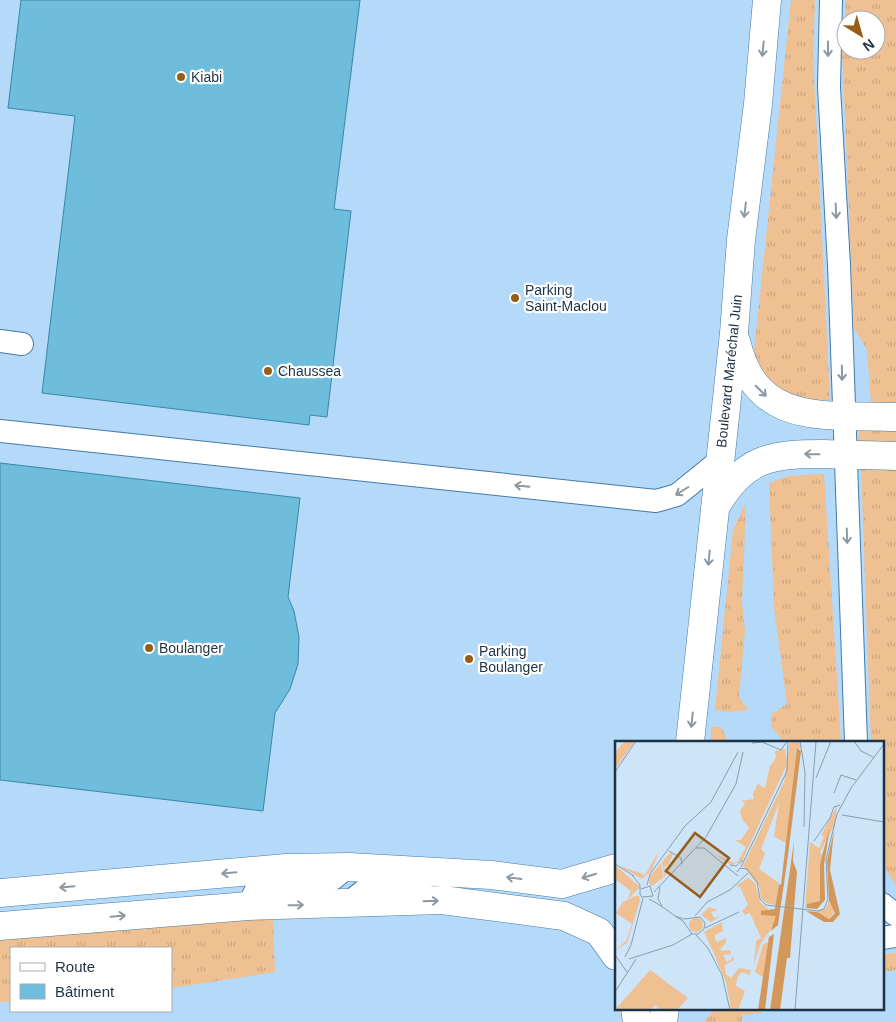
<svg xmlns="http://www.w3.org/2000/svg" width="896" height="1022" viewBox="0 0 896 1022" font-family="Helvetica,sans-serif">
	<defs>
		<pattern id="grass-tufts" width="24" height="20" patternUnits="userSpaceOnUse" patternTransform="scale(1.25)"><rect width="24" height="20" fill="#eec092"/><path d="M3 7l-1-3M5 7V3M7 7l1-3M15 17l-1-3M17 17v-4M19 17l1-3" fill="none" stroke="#cca57f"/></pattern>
	</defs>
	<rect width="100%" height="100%" fill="#cee4f8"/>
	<path fill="#b4d9f9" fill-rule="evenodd" d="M0,0H896V1022H0ZM846,20H876V50H846ZM616,742H882V1008H616ZM11,948H171V1011H11Z"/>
	<path fill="url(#grass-tufts)" fill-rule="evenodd" d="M791,0H815L813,56L830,400L803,402L784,396L759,371L754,352Z
		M846,0H896V404L871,403L867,350L854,328L842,51ZM846,20H876V50H846Z
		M859,427L896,429V445L858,444Z
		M861,469H896V885L882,864V742H871Z
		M824,474L841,742H784L771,726L772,714L787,704L774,607L769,483L789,476Z
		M746,503L742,603L745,630L739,697L748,710L728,712L715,710L733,530Z
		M712,727H721L728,742H710Z
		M250,914L273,920L275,972L171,988V948H11V1002H0V939Z
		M896,953V970L882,972V954Z
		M715,1008H762V1013L742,1015V1022H704Z"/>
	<path fill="#6ebddc" stroke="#3888a5" d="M21,0H360L334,209L351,211L327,417L310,415L309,425L42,393L75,116L8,108Z
		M0,463L300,498L288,597L294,611L299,637L298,664L290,689L275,713L263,811L0,780Z"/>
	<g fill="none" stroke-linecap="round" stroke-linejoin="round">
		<defs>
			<path id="lane" d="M831,0L829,87L839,265L856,742
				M0,341L22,344
				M0,431L656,501L677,495L719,461
				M347,904L371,885L409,886L435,872
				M882,904L896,915
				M248,906L258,886L333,879L338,875
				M882,938L896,936"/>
			<path id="street" d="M736,341C756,428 825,414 896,417
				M715,508C743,458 770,454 823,454C847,455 872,455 896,456
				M690,742L734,333L741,240L758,104L767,0
				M0,893L286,868L349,867L491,875L562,884L616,868
				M0,926L248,906L442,900L564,916L599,932L616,956
				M635,1008L637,1022
				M663,1022L665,1008"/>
		</defs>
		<use href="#lane" stroke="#457aa6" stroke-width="24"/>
		<use href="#street" stroke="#457aa6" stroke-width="29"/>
		<use href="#lane" stroke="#fff" stroke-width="22"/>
		<use href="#street" stroke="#fff" stroke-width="28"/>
	</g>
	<defs><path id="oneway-shaft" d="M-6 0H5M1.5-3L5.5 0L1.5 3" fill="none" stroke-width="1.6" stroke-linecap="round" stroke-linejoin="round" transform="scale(1.25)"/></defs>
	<g stroke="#8e98a2">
		<use href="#oneway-shaft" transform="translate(763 49) rotate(95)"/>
		<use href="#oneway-shaft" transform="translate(828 49) rotate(90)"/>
		<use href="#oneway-shaft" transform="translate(745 210) rotate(97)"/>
		<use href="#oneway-shaft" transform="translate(836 211) rotate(87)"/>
		<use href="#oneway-shaft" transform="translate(842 373) rotate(89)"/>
		<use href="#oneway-shaft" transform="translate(761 391) rotate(45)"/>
		<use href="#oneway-shaft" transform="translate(812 454) rotate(-179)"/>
		<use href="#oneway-shaft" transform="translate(522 486) rotate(-174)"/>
		<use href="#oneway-shaft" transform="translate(682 491) rotate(148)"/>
		<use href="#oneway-shaft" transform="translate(847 536) rotate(88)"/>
		<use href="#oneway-shaft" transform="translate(709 558) rotate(96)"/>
		<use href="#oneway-shaft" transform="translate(692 720) rotate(96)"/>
		<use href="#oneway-shaft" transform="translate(229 873) rotate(175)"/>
		<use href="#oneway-shaft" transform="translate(589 876) rotate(163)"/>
		<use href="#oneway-shaft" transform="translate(514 878) rotate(-173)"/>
		<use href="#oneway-shaft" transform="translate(67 887) rotate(175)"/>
		<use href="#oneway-shaft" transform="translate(431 901) rotate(-2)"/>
		<use href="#oneway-shaft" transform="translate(296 905) rotate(-1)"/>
		<use href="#oneway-shaft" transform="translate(118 916) rotate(-5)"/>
	</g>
	<g fill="#965d18" stroke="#fff" stroke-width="2">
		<circle cx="181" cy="77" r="5"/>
		<circle cx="515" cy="298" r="5"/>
		<circle cx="268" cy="371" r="5"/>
		<circle cx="149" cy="648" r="5"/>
		<circle cx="469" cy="659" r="5"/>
	</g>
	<g text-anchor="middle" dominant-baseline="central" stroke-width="4.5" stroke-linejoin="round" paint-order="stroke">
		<g font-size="14" fill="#1c3245" stroke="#fff" text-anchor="start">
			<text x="191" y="77">Kiabi</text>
			<text x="525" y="290">Parking<tspan x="525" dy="16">Saint-Maclou</tspan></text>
			<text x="278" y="371">Chaussea</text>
			<text x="159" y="648">Boulanger</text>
			<text x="479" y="651">Parking<tspan x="479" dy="16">Boulanger</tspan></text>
		</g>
		<g font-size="14" fill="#1c3245" stroke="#fff">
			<text transform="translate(729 371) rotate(-84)">Boulevard Maréchal Juin</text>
		</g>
	</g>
	<g transform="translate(615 741)">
		<rect width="269" height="269" fill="#cee4f8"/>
		<path d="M10,0H20L0,28V11ZM175,0H184L186,8L182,7L172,103L159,95L164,62L146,108L150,112L144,128L164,142L161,164L151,162L146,157L144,145L128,125L169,41ZM170,8L172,23L127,120L116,124L101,114L120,122L123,120L131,106L120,99H126L134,87L127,78L125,70L130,62L126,60L139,58L138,52L143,43L150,47L155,25L161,17L160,10ZM222,65L220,83L205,111V160L192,163L190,167L195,101L204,107L209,96L206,94ZM44,110L37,129L27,138L3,124L30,134ZM56,111L64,116L49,136L48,128L54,126L61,115L58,113L53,124L48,127L47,121ZM46,122L48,137L37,145L34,143L35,135ZM0,124L25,146L12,159L16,150L0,138ZM133,137L140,142L145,161L161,175L160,183L146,202L139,223L141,200L146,197L135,172L130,174L127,170L133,164L125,146L121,145ZM20,155H24L25,159L12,202L0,209L11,200L17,183L1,172L8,161ZM214,159L221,168L214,178L202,171L211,167ZM94,166L103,169L96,171L99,177L106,175L96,181L86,174ZM74 184a7 7 0 1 1 14 0a7 7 0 1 1-14 0ZM107,181L108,190L100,194V198L102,201L111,197V202L105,208L107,210L114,209L101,217L89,191ZM155,200V205L149,237L140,231L148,204ZM115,209L116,213L108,214L112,221L117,218V214L119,219L110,224L111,233L116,237L124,227L136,229L135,234L126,231L122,238L121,245L130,250L123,269H116L111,241L101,218L108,212ZM35,229L73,257L62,269H45L40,264L35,269H0Z" fill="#eec092"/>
		<path d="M182,7L186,10L172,122L163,184L156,190L161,175L146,174V170L160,168L164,143L166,144ZM215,86L209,124L210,159L202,168L191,167L192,163L205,160V122ZM219,90L215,129L225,173L218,181H209L191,170L202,171L214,178L220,172L214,159L212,119ZM179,100L178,120L182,131L175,217H172L165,269H155ZM159,193L150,269H143L154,196Z" fill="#d39759"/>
		<path d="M199,111L207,113L202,142L196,140Z" fill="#eec092"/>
		<path fill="none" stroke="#879db0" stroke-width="1" d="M185,0L190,31L189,86M239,0L246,10L258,16M137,2L147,1L166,9L172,0M0,31L21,0M201,37L216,0M219,52L226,34L241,39M227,74L269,81M199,100L215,77L219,66L225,64M81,107H89L123,135M54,110L66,117L67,123M0,123L19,135M115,124L121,125L128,119M126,126L172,30L173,0M122,131L125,127L132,128L142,141L145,158L151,164L203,170L209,168L213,158L211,118L222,73L236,47L269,3M17,134L25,144V153L27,156L38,155L35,145L26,148M32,144L35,133L70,85L96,61L123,11M45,146L43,158L47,165M39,151L91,96L121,43L128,11M34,158L43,163L52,169L60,175L68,180L77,193H83L89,188L90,182L85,176L69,178L60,175M80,175L92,161L115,149L133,132M90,187L124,171M81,194L93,207L107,234L115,269M0,214L12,231M10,216L16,204L28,157M14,218L58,204L77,193M0,251L21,218M180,269L201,0"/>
		<path fill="#965d18" fill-opacity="0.15" stroke="#965d18" stroke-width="2.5" d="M80,92L114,117L85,156L51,130Z"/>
		<rect width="269" height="269" fill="none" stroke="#1c3245" stroke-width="2.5"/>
	</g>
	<rect x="10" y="947" width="162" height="65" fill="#ffffff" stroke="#a4adb5"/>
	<rect x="20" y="963" width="25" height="8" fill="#ffffff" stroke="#a4adb5"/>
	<text x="55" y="972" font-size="15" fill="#1c3245">Route</text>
	<rect x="20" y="984" width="25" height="15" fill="#6ebddc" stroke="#a4adb5"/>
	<text x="55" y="997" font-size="15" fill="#1c3245">Bâtiment</text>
	<g transform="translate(861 35) rotate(143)"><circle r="24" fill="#ffffff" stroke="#a4adb5"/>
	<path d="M0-4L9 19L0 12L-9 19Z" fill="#965d18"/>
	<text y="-8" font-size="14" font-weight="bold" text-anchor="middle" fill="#1c3245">N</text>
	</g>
</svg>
